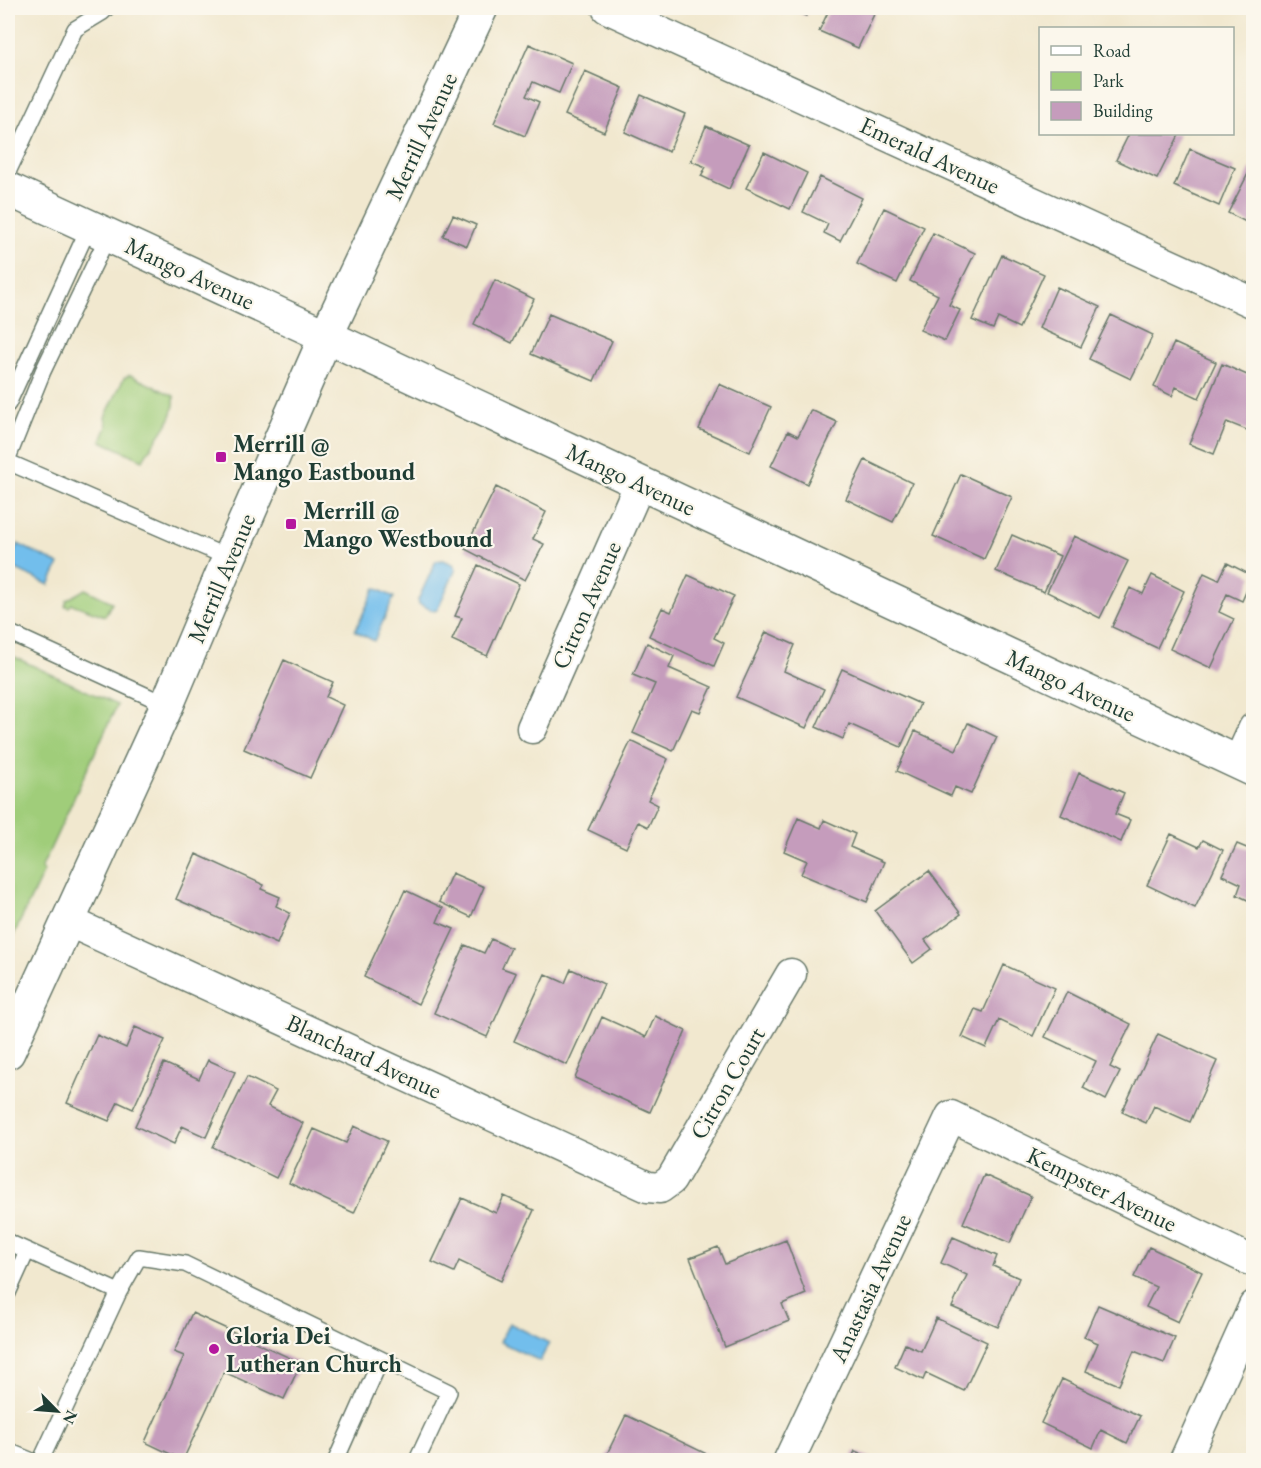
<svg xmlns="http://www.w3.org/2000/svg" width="1261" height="1468" viewBox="0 0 1261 1468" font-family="'EB Garamond',serif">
	<rect width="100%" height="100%" fill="#fbf7ec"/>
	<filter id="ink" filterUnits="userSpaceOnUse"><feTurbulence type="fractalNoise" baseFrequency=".0167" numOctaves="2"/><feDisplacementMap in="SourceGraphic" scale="12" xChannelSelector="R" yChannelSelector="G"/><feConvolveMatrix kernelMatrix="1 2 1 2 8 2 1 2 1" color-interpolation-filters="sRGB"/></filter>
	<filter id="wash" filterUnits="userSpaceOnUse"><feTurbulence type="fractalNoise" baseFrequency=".008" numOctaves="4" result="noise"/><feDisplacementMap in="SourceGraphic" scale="24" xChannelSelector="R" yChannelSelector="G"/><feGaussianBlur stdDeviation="1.35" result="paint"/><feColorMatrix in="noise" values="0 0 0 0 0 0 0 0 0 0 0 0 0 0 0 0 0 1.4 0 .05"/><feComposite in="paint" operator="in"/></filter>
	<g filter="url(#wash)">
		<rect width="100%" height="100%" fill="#f1e8cf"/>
		<path fill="#a0cd7a" stroke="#608557" stroke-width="1.5" d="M130,375L174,396C177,421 153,440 143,460L101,441L107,426L105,417L124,378Z
			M85,589L112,602L105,616L72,604L69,607L65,606L67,600Z
			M8,654L117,705L41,869L44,871L8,947Z"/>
		<path fill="#72beec" stroke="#487e90" stroke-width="1.5" d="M18,544L59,564L49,585L8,565Z
			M443,560L453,564L456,569L437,610L434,611L419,604L418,600L436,561Z
			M375,588L394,597L374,641L355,631Z
			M509,1323L549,1343L540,1361L500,1342Z"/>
		<g id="blocks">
			<path fill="#c59cbc" d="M788,8H810L806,16Z
				M830,8H877L858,48L819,31Z
				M529,44L572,63L559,93L533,82L526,96L539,102L525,136L494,123Z
				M585,71L623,88L604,132L565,115Z
				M641,95L685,114L669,152L625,132Z
				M706,126L749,145L729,189L701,176L706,167L691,161Z
				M1129,134H1176L1179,135L1157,179L1116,160Z
				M1190,149L1235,168L1219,206L1174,186Z
				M764,152L807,173L790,209L746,188Z
				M1251,168L1254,169V226L1228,213Z
				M820,177L862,198L840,241L824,233L828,224L803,212Z
				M884,208L924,227L897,283L857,264Z
				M453,215L476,225L467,246L443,236Z
				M933,233L975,253L949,305L960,310L945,341L920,330L938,295L910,281Z
				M1002,255L1044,274L1019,328L998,318L993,329L972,320Z
				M495,280L534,299L512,343L474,324Z
				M1057,287L1100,307L1081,347L1039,328Z
				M549,314L612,341L594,381L531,354Z
				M1111,315L1153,335L1131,379L1089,359Z
				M1174,343L1216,362L1199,398L1176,387L1172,396L1154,387Z
				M1222,364L1254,378V433L1227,422L1214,454L1189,444Z
				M719,384L771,407L750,452L699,429Z
				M811,410L837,422L807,484L771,466L788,431L798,436Z
				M865,460L912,483L893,522L846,499Z
				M961,474L1012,497L984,559L933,536Z
				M496,487L546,512L533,539L544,544L525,580L465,549Z
				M1012,535L1060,556L1044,592L996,571Z
				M1074,536L1128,561L1100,618L1047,592Z
				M1227,563L1253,576L1242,601L1227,594L1219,612L1234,619L1211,668L1170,649L1204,573L1219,580Z
				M478,565L519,584L487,656L452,640L462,618L455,616Z
				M688,575L734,596L714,638L724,643L714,666L649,636L662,608L671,612Z
				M1152,575L1184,591L1157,648L1112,627L1130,588L1143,594Z
				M766,632L795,645L784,671L824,689L806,728L736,697Z
				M647,643L674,656L669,668L712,687L700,712L692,709L673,751L633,733L655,684L633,675Z
				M284,660L333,682L326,697L343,705L310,778L244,749Z
				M842,669L920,704L901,747L849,724L843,739L816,727Z
				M968,723L997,737L971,794L955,787L951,796L897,771L915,731L956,750Z
				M631,741L668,759L648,800L658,805L648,827L638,822L626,848L588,830Z
				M1079,773L1124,793L1115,814L1130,820L1121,842L1061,815Z
				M798,818L821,828L824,820L855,834L850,847L884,862L867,902L801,874L807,861L784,851Z
				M1171,834L1199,847L1203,840L1223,850L1195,908L1147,885Z
				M1237,844L1254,851V903L1237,895L1241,884L1222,875Z
				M196,854L264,885L261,889L280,897L276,906L290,913L277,944L176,899Z
				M929,871L961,914L925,940L932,949L913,963L875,911Z
				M452,873L484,887L471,917L439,902Z
				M405,890L443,908L437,922L454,929L418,1004L364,977Z
				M491,939L511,948L502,968L516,973L487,1037L434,1013L465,945L484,953Z
				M1004,965L1055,988L1033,1036L999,1020L986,1048L962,1037L975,1009L983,1012Z
				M571,969L604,984L567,1065L514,1041L545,974L565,983Z
				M1067,992L1131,1024L1110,1067L1120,1072L1106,1100L1083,1088L1096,1061L1045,1037Z
				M655,1016L686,1031L650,1112L575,1078L602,1017L646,1037Z
				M135,1027L165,1040L133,1109L118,1102L109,1121L67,1103L97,1035L126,1048Z
				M1158,1034L1217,1061L1190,1122L1154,1106L1146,1123L1122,1112Z
				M208,1060L235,1072L206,1137L182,1126L174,1144L135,1126L164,1063L199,1079Z
				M247,1077L276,1091L268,1106L303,1123L276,1178L213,1147Z
				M354,1126L387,1141L354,1213L289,1183L314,1129L346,1143Z
				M984,1175L1031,1196L1010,1243L963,1223Z
				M504,1196L534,1210L501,1281L459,1261L454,1272L432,1262L462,1198L496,1213Z
				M953,1237L997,1256L993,1266L1019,1278L998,1327L952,1307L967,1275L941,1263Z
				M786,1240L806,1294L782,1304L789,1321L725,1347L690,1258L718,1247L725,1264Z
				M1149,1247L1202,1272L1178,1322L1146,1307L1156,1287L1134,1277Z
				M1098,1305L1175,1338L1164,1363L1134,1351L1119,1385L1086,1371L1098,1343L1084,1337Z
				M192,1313L301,1363L284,1399L224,1372L183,1460L145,1442L184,1356L174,1352Z
				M936,1318L987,1342L964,1391L926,1373L923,1380L895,1367L905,1344L921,1351Z
				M1062,1379L1140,1416L1127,1443L1101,1430L1093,1448L1041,1423Z
				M626,1415L715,1458L714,1460H604Z
				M855,1451L876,1460H851Z"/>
		</g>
	</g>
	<g filter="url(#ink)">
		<use href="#blocks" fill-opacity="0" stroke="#68796a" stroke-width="1.5"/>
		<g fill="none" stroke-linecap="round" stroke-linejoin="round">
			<defs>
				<path id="service" d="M8,172L75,29L103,12L107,8
					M8,404L89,227
					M8,458L43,371L108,236
					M8,462L229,558
					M8,632L167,705
					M8,1242L119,1292L41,1460
					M119,1292L139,1257L185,1264L449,1392L417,1460
					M8,1293L27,1251
					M8,1451L30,1460
					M336,1460L381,1359"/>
				<path id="minor" d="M607,8L1254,303
					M532,728L640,483
					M1238,763L1254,728
					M68,921L648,1187L660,1188L671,1180L791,974
					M789,1460L951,1116L1254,1262
					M1185,1460L1254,1306"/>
				<path id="tertiary" d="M8,189L326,336L1254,770"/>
				<path id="secondary" d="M8,1052L167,705L229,558L326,336L481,8"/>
			</defs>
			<use href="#service" stroke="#68796a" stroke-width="18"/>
			<use href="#minor" stroke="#68796a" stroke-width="33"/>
			<use href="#tertiary" stroke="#68796a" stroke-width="36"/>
			<use href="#secondary" stroke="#68796a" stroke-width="36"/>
			<use href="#service" stroke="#fff" stroke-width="15"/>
			<use href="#minor" stroke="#fff" stroke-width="30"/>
			<use href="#tertiary" stroke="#fff" stroke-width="33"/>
			<use href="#secondary" stroke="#fff" stroke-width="33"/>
		</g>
	</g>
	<g fill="#b5179e" stroke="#fbf7ec" stroke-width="2">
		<rect x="215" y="451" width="12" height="12" rx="3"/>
		<rect x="285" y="518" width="12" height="12" rx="3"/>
		<circle cx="214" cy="1349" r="6"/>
	</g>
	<g text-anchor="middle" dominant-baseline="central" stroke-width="4.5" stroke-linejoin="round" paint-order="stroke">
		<g font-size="24" fill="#1f3d34" stroke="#fbf7ec">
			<text transform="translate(421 136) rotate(-65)">Merrill Avenue</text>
			<text transform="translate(930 155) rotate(25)">Emerald Avenue</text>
			<text transform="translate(190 273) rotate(25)">Mango Avenue</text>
			<text transform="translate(631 479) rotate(25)">Mango Avenue</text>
			<text transform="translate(221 578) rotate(-67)">Merrill Avenue</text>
			<text transform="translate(586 605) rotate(-66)">Citron Avenue</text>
			<text transform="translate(1071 685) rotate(25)">Mango Avenue</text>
			<text transform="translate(364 1056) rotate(25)">Blanchard Avenue</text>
			<text transform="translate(727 1083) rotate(-60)">Citron Court</text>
			<text transform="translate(1102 1189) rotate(26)">Kempster Avenue</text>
			<text transform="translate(870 1288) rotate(-65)">Anastasia Avenue</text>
		</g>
		<g font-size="24" font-weight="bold" fill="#1f3d34" stroke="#fbf7ec" text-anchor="start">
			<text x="233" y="443">Merrill @<tspan x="233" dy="28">Mango Eastbound</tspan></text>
			<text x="303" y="510">Merrill @<tspan x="303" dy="28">Mango Westbound</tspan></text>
			<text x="226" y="1335">Gloria Dei<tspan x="226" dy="28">Lutheran Church</tspan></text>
		</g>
	</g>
	<rect width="1261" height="1468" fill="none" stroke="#fbf7ec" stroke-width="30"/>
	<rect x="1039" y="27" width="195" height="108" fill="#fbf7ec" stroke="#a3ada2" stroke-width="1.5"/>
	<rect x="1051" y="46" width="30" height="9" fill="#ffffff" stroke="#a3ada2" stroke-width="1.5"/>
	<text x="1093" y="57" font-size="18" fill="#1f3d34">Road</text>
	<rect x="1051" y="72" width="30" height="18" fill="#a0cd7a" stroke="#a3ada2" stroke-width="1.5"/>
	<text x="1093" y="87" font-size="18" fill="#1f3d34">Park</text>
	<rect x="1051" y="102" width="30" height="18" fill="#c59cbc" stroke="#a3ada2" stroke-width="1.5"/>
	<text x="1093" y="117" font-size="18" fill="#1f3d34">Building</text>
	<g transform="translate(57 1411) rotate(115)" stroke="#fbf7ec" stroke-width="4.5" paint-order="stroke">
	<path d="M0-4.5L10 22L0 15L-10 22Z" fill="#1f3d34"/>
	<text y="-9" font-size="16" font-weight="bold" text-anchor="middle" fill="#1f3d34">N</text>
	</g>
</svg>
